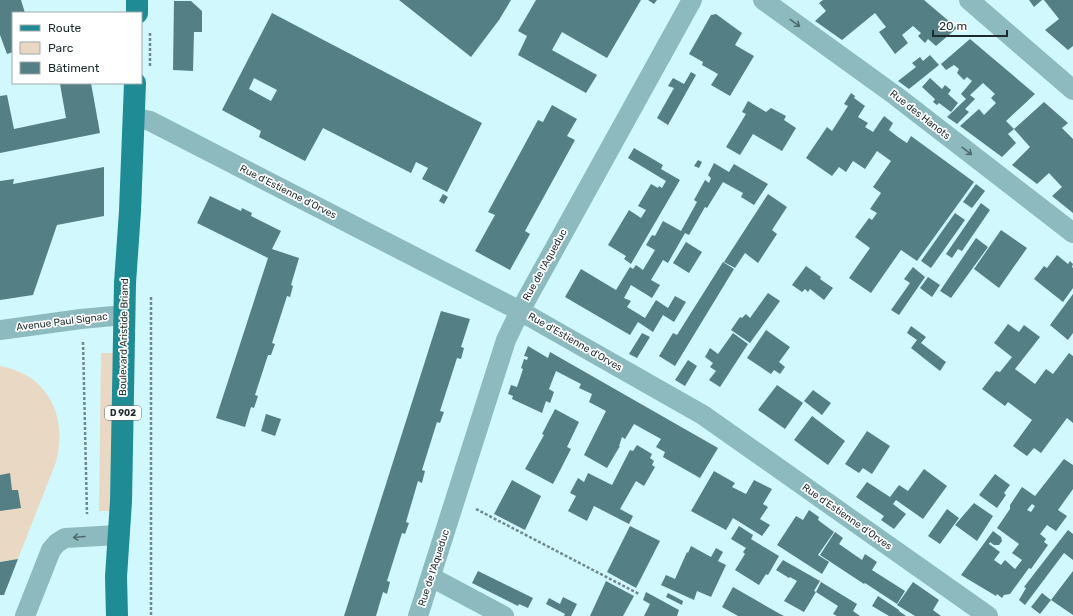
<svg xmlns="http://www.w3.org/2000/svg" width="1073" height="616" viewBox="0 0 1073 616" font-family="Rubik,sans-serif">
	<rect width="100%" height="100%" fill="#d1f8fc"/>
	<path fill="#e9d9c4" d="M101,353H113L110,511H99Z
		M0,366C49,375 68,417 56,462L18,559L0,562Z"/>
	<path fill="#547f84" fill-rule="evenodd" d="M0,0H21L25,13H13V52L7,54L0,35Z
		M399,0H511L499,20L471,57Z
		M536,0H641L607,58L562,32L552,50L597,75L586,93L518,55L527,36L518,31Z
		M648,0H657L654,4Z
		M823,0H924L957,28L936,46L928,39L925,43L918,36L921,33L913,26L902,35L908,43L895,54L879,32L886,27L875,13L842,40L815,21L826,11L819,3Z
		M1029,0H1042L1034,7Z
		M1044,0H1073V46L1068,50L1045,30L1059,19Z
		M174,1H191L202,11V32H194L193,71L173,70Z
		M272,13L482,123L447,192L422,179L428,168L416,162L411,173L323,128L305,161L259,137L261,131L222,110ZM254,78L277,90L271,101L249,89Z
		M716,14L742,33L735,45L754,56L730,96L711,85L718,74L702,65L703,62L689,54L711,15Z
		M970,39L1035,94L1006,121L1014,129L1008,134L1016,143L1002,157L960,126L979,109L984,115L996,103L991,98L995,94L983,83L970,95L975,99L965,109L969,112L957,124L947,117L966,99L961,94L972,81L967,77L964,80L957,73L959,69L954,65L946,70L941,64Z
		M930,55L939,65L909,89L898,81L916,67L912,63L920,57L923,61Z
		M691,72L696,75L668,125L657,118L674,88L668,86L673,78L684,84Z
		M930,78L942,89L945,85L951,90L948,94L958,103L951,112L939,103L937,105L933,102L935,99L922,87Z
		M66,83H91L100,133L0,153V96L7,95L14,129L66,118L60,84Z
		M851,93L855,96L854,98L865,106L858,117L868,123L865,127L873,132L884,116L893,123L889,130L898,137L907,143L911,136L974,182L917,261L901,250L871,293L849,278L870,248L855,237L869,218L872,220L877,213L870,209L881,193L873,187L891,161L877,151L865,169L853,161L846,172L839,167L832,176L806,158L827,127L832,131L848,106L844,104Z
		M748,101L766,112L771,108L786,116L784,120L796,128L782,151L753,134L740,155L726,147L746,114L742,112Z
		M1044,102L1068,123L1062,128L1073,139V213L1052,196L1062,187L1049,173L1037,184L1012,165L1030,147L1014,129Z
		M552,105L577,119L567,136L575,140L525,231L530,234L510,270L475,251L495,215L488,212L538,120L543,122Z
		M634,148L663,165L661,169L680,180L631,264L624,259L626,256L608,245L629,210L641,218L646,210L638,206L651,184L658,188L659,186L662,188L666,181L628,158Z
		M698,160L702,162L699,168L694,166Z
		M714,163L729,172L734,164L768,184L754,205L741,197L743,193L723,182L707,208L705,207L689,235L685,233L668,263L663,260L651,280L660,285L652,298L631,285L624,298L631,301L627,307L645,318L656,300L668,308L675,296L686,302L674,322L663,315L653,332L638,322L630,335L565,297L581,269L616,290L630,267L633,269L636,265L643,270L655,250L646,245L652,235L655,236L663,221L681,231L697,202L694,200L705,180L709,183L711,178L708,175Z
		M104,167V216L57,225L33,295L0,300V181L14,179L13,184Z
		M976,184L985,191L972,208L963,202Z
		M443,194L448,197L444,204L439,201Z
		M768,194L787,207L772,230L777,234L758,263L745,253L735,268L724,262Z
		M210,196L241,211L242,208L252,213L251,216L281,231L272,249L299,258L291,285L293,286L290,297L287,296L272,343L275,344L271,355H268L255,395L258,396L254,408L251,407L245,427L216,418L268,258L197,223Z
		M981,203L990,210L962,251L958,249L952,258L946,254Z
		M955,213L965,220L931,268L921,261Z
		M1001,230L1027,248L999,288L974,269Z
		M976,238L988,247L951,298L940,291Z
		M686,242L702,252L689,273L673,263Z
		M1057,255L1068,264L1070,261L1073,264L1072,267L1073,268V288L1063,302L1034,279L1044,266L1047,268Z
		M723,262L734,269L675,366L659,356L673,333L677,335Z
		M806,266L821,277L820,279L833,288L824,300L810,289L808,292L805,289L802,292L792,285Z
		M913,267L925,277L899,315L891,310L910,283L904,279Z
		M928,277L940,285L932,297L920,288Z
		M768,293L780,301L750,343L731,330L740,317L742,318L746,314L750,318Z
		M1073,294V333L1068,340L1050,325Z
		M441,311L470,319L461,347L464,348L461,359L457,358L440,411L444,412L440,423L437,422L422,470L425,471L422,483L418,481L406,522L409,523L405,534L402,533L387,581L390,582L387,594L383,592L376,616H344Z
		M1008,324L1019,332L1024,325L1040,337L1015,369L1035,384L1046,369L1053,374L1069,353L1073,356V423L1067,418L1041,453L1034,448L1027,456L1013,446L1032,420L1008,402L1005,406L982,389L996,371L1000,372L1012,357L994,343Z
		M911,326L926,337L921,343L946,362L940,371L911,348L917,340L907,333Z
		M766,330L790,347L779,362L785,367L780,374L774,370L771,374L747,358Z
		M642,333L650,337L637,358L629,354Z
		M733,333L748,344L720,387L709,380L716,371L710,367L713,363L705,357L710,348L718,354Z
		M528,346L548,358L550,352L718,448L700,478L663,457L665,452L656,447L661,439L634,424L625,439L622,437L619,446H620L607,468L584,455L606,411L589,402L592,394L579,388L581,384L556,371L549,389L554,392L550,403L546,401L542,413L512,399L513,396L508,394L511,385L517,387L523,369L521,368L524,359L527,360L528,357L524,356Z
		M688,360L697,366L685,386L675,380Z
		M777,385L803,403L785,429L758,410Z
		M813,390L831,403L822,415L804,401Z
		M555,409L579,422L567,447L571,449L553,484L525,469L544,435L542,434Z
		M266,414L281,419L275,436L261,431Z
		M812,416L845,441L828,465L794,440Z
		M867,431L890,446L872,474L863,468L859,473L845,464Z
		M637,445L652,454L650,458L654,461L652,465L655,467L644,486L636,481L620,509L633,516L629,524L594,506L587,521L568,511L576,496L570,493L578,478L584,482L588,473L612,485L630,450L633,451Z
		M1064,459L1073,465V489L1058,510L1067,516L1056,531L1047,525L1040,534L1046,539L1044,542L1048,545L1031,569L1029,568L1010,594L1004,595L1002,598L997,594L996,596L961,575L993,531L1001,537L1002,541L999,545H994L990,542L989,544L1000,552L994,560L1001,565L1005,560L1015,569L1022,560L1012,553L1019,544L997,528L1010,509V505L1022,487L1035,496ZM1032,504L1035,506L1031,512L1027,510Z
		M924,469L947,486L923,519L896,500L893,504L906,514L894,529L881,520L884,516L856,497L867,482L890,497L899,485L908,491Z
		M714,471L735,483L732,487L746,494L754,480L772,489L763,504L768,507L760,519L770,525L762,536L733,518L726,530L691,511Z
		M10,473L12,490H18L21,508L0,511V475Z
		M995,474L1010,485L1004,493L1006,495L997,508L979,495Z
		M512,480L541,496L525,530L494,514Z
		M974,503L993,516L977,541L955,525Z
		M947,509L959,518L940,544L928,536Z
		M809,510L819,517L818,520L834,532L818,555L829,562L822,574L777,545L796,516L803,520Z
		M630,526L660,541L636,588L607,572Z
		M739,526L753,535L751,539L779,556L768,575L766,574L759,585L735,570L745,554L743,552L746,548L731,539Z
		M1068,530L1073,534V560L1064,553L1025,605L1019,600L1026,588L1024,587Z
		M835,532L843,538L839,544L862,560L865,554L877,562L872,570L905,591L897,604L865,583L864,584L820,555Z
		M691,546L711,557L716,548L723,552L718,561L726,565L711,597L697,591L694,600L661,585L666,575L675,579L687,552L688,553Z
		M18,559L4,595H0V562Z
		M783,560L820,581L814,591L816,592L804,612L784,601L797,581L790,577L789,578L776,570Z
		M478,571L533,598L528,608L519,604L518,606L472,583Z
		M1073,571V615L1051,600Z
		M606,581L634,596L623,616H590Z
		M821,582L857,604L853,611L860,616H837L833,614L838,606L816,592Z
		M913,582L939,600L933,610L941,616H915L897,605Z
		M733,587L780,614L784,616H738L722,607Z
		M646,592L679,610L677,616H644L650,604L643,600Z
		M668,593L683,601L682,605L666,597Z
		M1042,593L1051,600L1040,614L1031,607Z
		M878,596L899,610V611L906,616H889L872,606Z
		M563,597L577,604L571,616H564L565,614L546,604L549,598L560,604Z"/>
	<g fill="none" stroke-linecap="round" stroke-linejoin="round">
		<path stroke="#6e888b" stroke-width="2.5" stroke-dasharray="3 2" stroke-linecap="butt" d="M150,66V33
			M151,297V616
			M83,342L87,514
			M476,509L639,594"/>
		<path stroke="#8cbabe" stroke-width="20" d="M763,0L896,96L1073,233
			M969,0L1073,90
			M133,117L150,121L520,311L703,415L988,616
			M0,330L81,319L124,315
			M431,577L504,616
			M25,616L51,550L57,543L65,538L118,535
			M418,616L506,340L520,311L692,0"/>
		<path stroke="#1f8b94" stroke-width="22" d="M137,0V13
			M117,616L116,577L121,501L125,283L130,211L135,83"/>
	</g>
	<defs><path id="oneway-shaft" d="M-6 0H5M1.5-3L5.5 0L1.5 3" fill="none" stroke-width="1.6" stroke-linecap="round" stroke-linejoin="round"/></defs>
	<g stroke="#4e6b6e">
		<use href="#oneway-shaft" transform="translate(795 23) rotate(36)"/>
		<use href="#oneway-shaft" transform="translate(967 151) rotate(38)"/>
		<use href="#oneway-shaft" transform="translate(79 537) rotate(175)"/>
	</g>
	<g text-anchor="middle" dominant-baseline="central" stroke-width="3.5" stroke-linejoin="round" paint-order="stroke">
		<rect fill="#fff" stroke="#606b6c" stroke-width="1" x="105" y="406" width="36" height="14" rx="3"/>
		<g font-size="9" font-weight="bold" fill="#1c2b2d">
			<text x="123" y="413">D 902</text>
		</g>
		<g font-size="10" fill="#1c2b2d" stroke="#fff">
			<text transform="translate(920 115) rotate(38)">Rue des Hanots</text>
			<text transform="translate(288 192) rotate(27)">Rue d'Estienne d'Orves</text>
			<text transform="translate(545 265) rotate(-61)">Rue de l'Aqueduc</text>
			<text transform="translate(62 322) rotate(-7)">Avenue Paul Signac</text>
			<text transform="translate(124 337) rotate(-89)">Boulevard Aristide Briand</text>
			<text transform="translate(575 342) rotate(30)">Rue d'Estienne d'Orves</text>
			<text transform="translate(847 517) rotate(35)">Rue d'Estienne d'Orves</text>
			<text transform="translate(434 568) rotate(-72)">Rue de l'Aqueduc</text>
		</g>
	</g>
	<rect x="12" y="12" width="130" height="72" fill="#ffffff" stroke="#a4aaab"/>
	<rect x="20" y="25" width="20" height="6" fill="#1f8b94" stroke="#a4aaab"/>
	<text x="48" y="32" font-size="12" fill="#1c2b2d">Route</text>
	<rect x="20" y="42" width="20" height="12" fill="#e9d9c4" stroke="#a4aaab"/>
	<text x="48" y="52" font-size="12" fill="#1c2b2d">Parc</text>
	<rect x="20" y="62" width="20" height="12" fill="#547f84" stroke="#a4aaab"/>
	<text x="48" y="72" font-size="12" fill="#1c2b2d">Bâtiment</text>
	<path d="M933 30v6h74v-6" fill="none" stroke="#1c2b2d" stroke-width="2"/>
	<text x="939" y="30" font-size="12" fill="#1c2b2d" stroke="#ffffff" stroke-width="3" paint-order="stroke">20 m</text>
</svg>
